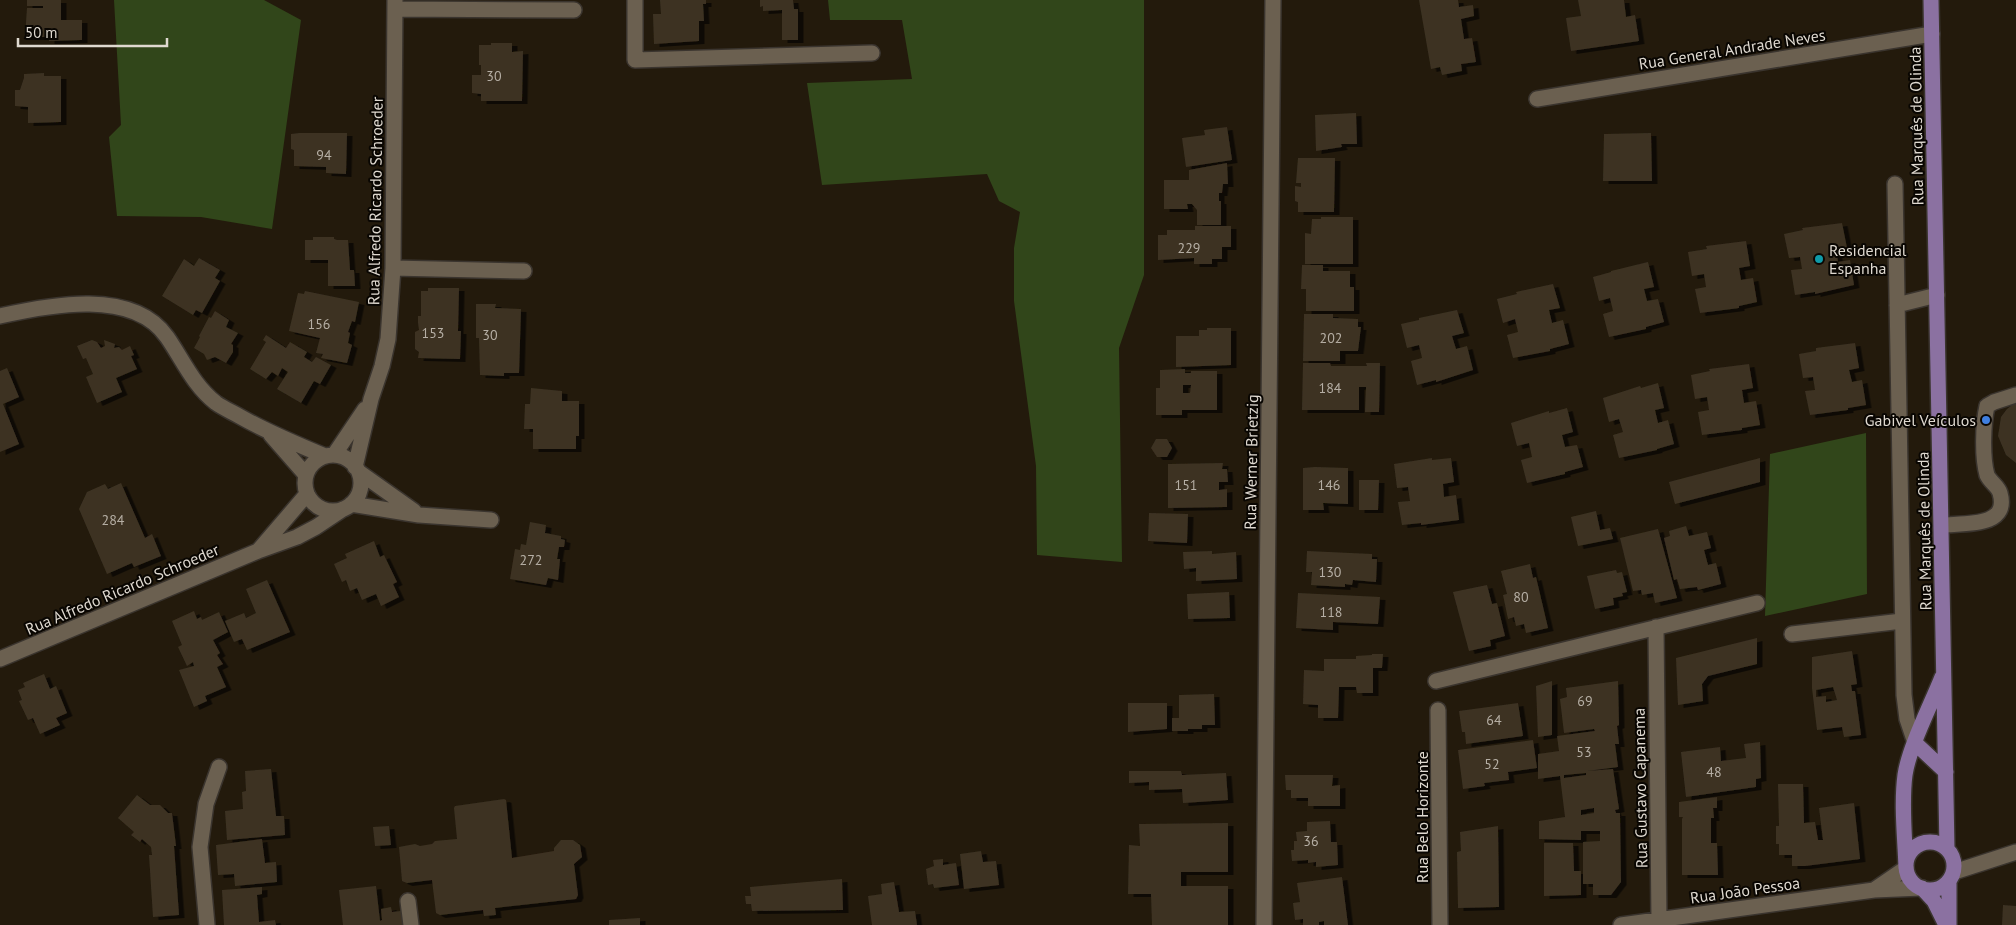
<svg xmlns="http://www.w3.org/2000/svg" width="2016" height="925" viewBox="0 0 2016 925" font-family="'PT Sans',sans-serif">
	<defs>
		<filter id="shadow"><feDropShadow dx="5.5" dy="3" stdDeviation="0" flood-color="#0009"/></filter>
	</defs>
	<rect width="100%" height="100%" fill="#231a0c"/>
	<path fill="#31461a" d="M114,0H264L301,20L272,229L201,217L117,216L109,137L121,125Z
		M828,0H1144V275L1119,348L1122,562L1037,555L1036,466L1014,301V248L1020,212L999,201L987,174L822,185L807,83L912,79L902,20H830Z
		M1866,433L1867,594L1765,616L1770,454Z"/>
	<path fill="#3c3223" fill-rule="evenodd" filter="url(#shadow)" d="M27,0H61V20H82V40L49,41V37H25L27,8H43V6H27Z
		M660,0H706V4H703L704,21H699V41L654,44L653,14H661Z
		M760,0H793L794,9H798V40H782V10L763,11V6L760,7Z
		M1419,0H1458L1459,7L1473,5L1474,16L1461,19L1464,39L1472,38L1476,62L1461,64L1462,71L1442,75L1440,67L1431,69Z
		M1578,0H1624L1626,17L1635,15L1639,41L1571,51L1566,18L1581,16Z
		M491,43H512V52L523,51L522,101H481V94L472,93V75H481V65H479V45H491Z
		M44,73V76H61V122L28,123V107L15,106V90H20L24,78V74Z
		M1356,113L1357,144H1341L1342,147L1316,151L1315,115Z
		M1227,127L1232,160L1186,167L1182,138L1205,135L1204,130Z
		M300,133H347L346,174L326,173V167L294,166V150L291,149V134Z
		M1651,133L1652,181H1603L1604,134Z
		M1298,158H1335L1334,212H1298V202L1295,201V186L1301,187V183H1296Z
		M1227,163L1228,184H1223L1222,193H1219V201H1221V225H1197V210L1192,204H1187L1188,209H1164V180H1189V170Z
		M1321,217H1353V264H1305V233L1311,234L1312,219H1321Z
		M1842,223L1847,248L1836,250L1838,262L1850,260L1854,285L1815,294V292L1795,295L1791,270L1802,269L1800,257L1789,258L1784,234L1803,230L1802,228Z
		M1195,226H1231V247H1222V259H1212V264H1194V258L1158,260V235H1167V230H1195Z
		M313,237H334V239L337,240H348L350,270H354L355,286H328V260H305V240H313Z
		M1746,241L1750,266L1739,268L1741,280L1753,278L1757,302L1739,306V308L1700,313L1695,289L1706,287L1704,274L1692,276L1688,252L1707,249L1706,246Z
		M199,258L220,270L215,278L220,281L202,313L196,310L193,315L162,296L184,259L194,266Z
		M1648,262L1654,287L1644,289L1647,301L1658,299L1664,322L1646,327V329L1609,337L1603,314L1613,311L1610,298L1599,301L1593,277L1611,272V271Z
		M1302,265H1323V271H1350V287H1354V311H1306V289H1301Z
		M1553,284L1560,308L1549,310L1552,323L1563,320L1569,344L1550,349V351L1513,358L1507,335L1518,332L1515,319L1503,323L1497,299L1517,294L1516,292Z
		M428,288H459L458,331H461L460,359L418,358L419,352L415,349V332L419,330L418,323V316H421V291H428Z
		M305,291L359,302L355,322L352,321L348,332L350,333L348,343L352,345L347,363L321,358L323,354L316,353L320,338L289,331L298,293L304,294Z
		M476,304H496L495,308L521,309L519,373H504V376L480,375L479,338H476Z
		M1457,310L1464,333L1452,336L1456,349L1467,346L1473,370L1436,382V380L1417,385L1411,361L1422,358L1419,345L1407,348L1401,324L1419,320V318Z
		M215,311L229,320L226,327L238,333L231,344L233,345V352L226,363L215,357L207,360L204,354L194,348L200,337L199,336L209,317L211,318Z
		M1304,314H1333V318L1358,319V327H1361L1358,351H1340V361H1303Z
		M1207,328H1231V365L1176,367V336H1199V330H1207Z
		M266,335L286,348L290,342L307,352L304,357L312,362L316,357L331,365L320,384L314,381L301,403L277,389L288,372L282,368L278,376L272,372L266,379L250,369L266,342L263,340Z
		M92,340L97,342L101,348L105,346L104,340L115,344L114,348L119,347L122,350L130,346L134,355L131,356L137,369L116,378L122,392L97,403L86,377L93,374L86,358L83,359L77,346Z
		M1855,343L1859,368L1849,370L1852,382L1862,380L1866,405L1848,408V410L1810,415L1805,391L1815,390L1813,377L1803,378L1799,354L1816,351V348Z
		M1303,363H1330L1331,366H1367L1366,363H1380L1379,412H1365L1366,387H1359V410H1302Z
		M1749,364L1753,388L1742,390L1744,403L1756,401L1760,425L1742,428V430L1702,435L1698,412L1709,410L1707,397L1695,399L1691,375L1710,371L1709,369Z
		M7,368L19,397L3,404L19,444L0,452V371Z
		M1185,369V373H1191V371H1217V410H1182V415H1156V388H1160V370ZM1183,385H1191L1190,393H1183Z
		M1658,383L1664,408L1655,410L1658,423L1668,420L1674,444L1657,449V450L1619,458L1613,435L1623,432L1619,419L1609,422L1603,398L1640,386L1641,388Z
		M531,388L562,391V401H579V436H576V449H533V429H524L525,404H530Z
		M2016,402V463L2006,455L1998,436L2001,417L2007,409Z
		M1567,408L1573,432L1562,435L1565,447L1577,445L1583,467L1565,472V474L1527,483L1521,460L1532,457L1529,443L1517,446L1511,423L1549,411V413Z
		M1156,439H1167L1172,448L1167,457H1157L1151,448Z
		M1432,458V460L1451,458L1454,482L1443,484L1444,497L1456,495L1459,520L1421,525V523L1402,525L1398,502L1410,501L1408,487L1397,488L1394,464Z
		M1760,458V482L1675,504L1669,482Z
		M1223,463L1222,469H1227L1228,482H1219V490L1227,489V507L1168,508V464Z
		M1315,467L1348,468V504L1323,503L1324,510H1303V468Z
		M1359,480H1379L1378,510H1359Z
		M121,483L145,538L152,534L161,556L134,567L132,563L107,574L79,509L87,492L105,484L108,489Z
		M1596,511L1600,530L1610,528L1613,539L1578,546L1571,517Z
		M1149,513L1188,514L1187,543L1148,541Z
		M530,522L546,525L545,533L561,536V539L565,540L564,547H559L557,559H560L558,580L548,578L546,585L510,579L515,549L520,550L521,544L526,545Z
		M1686,526L1689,536L1707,532L1711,548L1704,550L1708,565L1716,563L1721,584L1698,590L1697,587L1680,589L1677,579L1674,580L1664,538L1670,536L1669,531Z
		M1658,529L1677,598L1655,603L1653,593L1642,595L1641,590L1633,591L1620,538Z
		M374,541L380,557L384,555L397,582L393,584L399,597L381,606L376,594L362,600L357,588L350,591L346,580L342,582L334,564L347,558L345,554Z
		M1212,551V554L1236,552L1237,579L1196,581V568L1184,569L1183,552Z
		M1307,551L1372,554V559H1377L1376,582L1353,580L1352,585L1345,584V587L1311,585L1312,572H1306Z
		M1530,564L1533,578L1536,577L1548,628L1526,633L1524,624L1516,626L1514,617L1508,619L1503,595L1507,594L1501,571Z
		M1616,570L1617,573L1622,572L1627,592L1622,593L1623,596L1613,598L1614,605L1595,609L1587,576Z
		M267,580L290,632L247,650L242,639L234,642L225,621L244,613L246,618L256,613L246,589Z
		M1487,585L1492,604L1497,603L1505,636L1490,640L1491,646L1469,651L1453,592Z
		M1229,592L1230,618L1188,619L1187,594Z
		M1298,593L1380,597L1378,624L1333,622V630L1296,628Z
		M194,611L197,619L201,617L202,620L219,612L228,632L213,640L220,653L217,655L223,664L217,667L226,687L205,696L207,701L194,707L179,670L194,666L193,662L187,666L178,647L182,645L172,621Z
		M1757,638V664L1708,676L1702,684L1703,701L1678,705L1676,658Z
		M1852,651L1857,684L1851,685L1852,691H1855L1861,735L1844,737L1842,727L1817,730L1812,688V657ZM1833,687L1837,700L1826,702V696L1816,697V690Z
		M1372,654H1383L1382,668H1373V693H1357L1356,687H1339L1338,718H1318V705L1303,704L1304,670L1324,671V659H1356V656L1372,655Z
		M44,674L50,689L56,686L67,713L56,718L60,725L40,734L33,718L28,720L19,701L22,700L18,690L25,687L23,683Z
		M1552,681V735L1538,737L1536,686Z
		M1618,681L1619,725L1617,726L1619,744H1615L1618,767L1587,771L1613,769L1619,809L1615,810L1616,813H1620L1621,882L1611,895H1593V884H1583V842L1600,841V831H1581V840L1539,839V821L1565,817L1560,776L1538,779V754L1559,751L1557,736L1595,731L1594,729L1564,733L1560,699L1567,697L1566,688ZM1586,773V775L1564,778V775ZM1594,808V813L1581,815V810Z
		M1214,694L1215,725H1202V729H1188V731H1172V718H1179V695Z
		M1128,703H1167V729L1128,732Z
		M1518,703L1523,736L1466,744L1465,732H1462L1459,711Z
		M1533,740L1537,768L1508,772L1509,780L1484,783L1485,786L1463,789L1458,750Z
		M1760,742L1761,778L1756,779V787L1686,797L1681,752L1720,747L1721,761L1746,758L1744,744Z
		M271,769L276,816H284L285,835L227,840L225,811L243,809L242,792L246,791L245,771Z
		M1129,771H1181L1182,775L1226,773L1228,800L1183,803L1182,789L1149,790V782L1129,783Z
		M1285,775H1333L1332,786L1340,785V806H1308V798H1291V790H1286Z
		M1778,784H1803L1804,823L1815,822L1818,840H1823L1819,808L1854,803L1860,859L1805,866H1792V855H1779V844H1776V826H1779Z
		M137,795L150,805H160L168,813H172L176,846H174L179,915L153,917L149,855H152L151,847L142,839L140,842L131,835L134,832L118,818Z
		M1717,797V808H1713L1714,818H1711V843H1717L1718,875H1682V819L1683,817H1679V802Z
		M504,799L506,800L512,858L554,851V848L561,840H573L580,845L582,857L574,864L578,895L576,899L495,908L496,915L484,916L483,910L440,915L436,913L432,880L407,883L402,881L399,847L415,844L420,846L432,844L435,841L457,839L454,808L455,806Z
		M1330,821L1331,842H1337L1338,865L1316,867V862L1308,863V860L1292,861L1291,850H1294V841H1297L1296,832L1307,831V822Z
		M1228,823V872H1181V886H1228V925H1152L1151,894H1128L1129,845L1140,846L1139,824Z
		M389,826L391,845L375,846L373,827Z
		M1498,826L1499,907L1458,908L1457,852L1461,851L1460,832Z
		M262,839L265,863L276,862L277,882L235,886L234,874L218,875L216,845Z
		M1544,843H1573L1574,871H1581V895L1544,896Z
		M981,851L983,862L996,861L999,885L964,889L960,854Z
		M943,859V865L956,863L959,885L934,888L933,884L928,885L926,869L934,866L933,860Z
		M1342,877L1348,925H1324V921L1319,922V925H1303V919L1295,920L1293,903L1300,902L1297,883Z
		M842,879L843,910L752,911L751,904H746L745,896H751L750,887Z
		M894,882L899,912L915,911L917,925H872L868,896L882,894L881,884Z
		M376,886L380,921L382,920L381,909L391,907L392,912L401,911L403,925H343L339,890Z
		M262,887V894L257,895L259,922L275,920L276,925H224L222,890Z
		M2003,905L2016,906V925H2002Z
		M640,918V925H609V920Z"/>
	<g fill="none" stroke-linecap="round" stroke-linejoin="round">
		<defs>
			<path id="minor" d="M635,0V60L872,53
				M395,9L574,10
				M1537,99L1932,34
				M1895,184L1904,695L1907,719L1915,743
				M393,268L524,271
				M1897,305L1937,295
				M0,316C49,305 133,288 167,337C183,360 193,385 216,403C223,408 232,412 239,416C267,432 296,444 325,456
				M271,435L306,475
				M334,455L365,409
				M305 483a28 28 0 1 1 56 0a28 28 0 1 1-56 0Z
				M355,467L371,399L382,366L388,339L393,268L395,0
				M359,472L414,511
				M351,504L419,515L491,520
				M1942,525C1964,523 2010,528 2000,493C1998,486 1990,482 1987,475C1982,457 1983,424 1987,406L1994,402L2016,395
				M259,550L307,494
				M1656,627L1659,920
				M1792,634L1902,621
				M0,659L258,551L297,537L316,527L343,509
				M1436,681L1757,603
				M1438,710L1440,925
				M1954,872L2016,852
				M1874,890L1906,868
				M408,901L411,925
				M207,925L200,847L206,804L219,767
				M1264,925L1273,0
				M1621,925L1874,890L1922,888"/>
			<path id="major" d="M1931,0L1947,849
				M1915,743L1946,772
				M1906 866a24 24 0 1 1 48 0a24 24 0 1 1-48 0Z
				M1906,868C1905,838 1901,805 1905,775C1909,747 1931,705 1942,677
				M1949,882V925
				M1922,888L1934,901L1946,925"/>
		</defs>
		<use href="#minor" stroke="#3a342e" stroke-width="18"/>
		<use href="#major" stroke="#3a342e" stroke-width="18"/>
		<use href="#minor" stroke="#6b6050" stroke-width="15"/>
		<use href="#major" stroke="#8b71a1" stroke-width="15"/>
	</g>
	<circle fill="#0f9aa8" stroke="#090602" stroke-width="2" cx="1819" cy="259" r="5"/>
	<circle fill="#3f7fe0" stroke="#090602" stroke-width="2" cx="1986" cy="420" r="5"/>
	<g text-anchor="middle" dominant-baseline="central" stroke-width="4" stroke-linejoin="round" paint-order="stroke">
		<g font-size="14" fill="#b6afa5">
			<text x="494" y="76">30</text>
			<text x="324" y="155">94</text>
			<text x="1189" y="248">229</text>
			<text x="319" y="324">156</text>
			<text x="433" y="333">153</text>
			<text x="490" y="335">30</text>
			<text x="1331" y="338">202</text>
			<text x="1330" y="388">184</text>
			<text x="1186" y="485">151</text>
			<text x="1329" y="485">146</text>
			<text x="113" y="520">284</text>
			<text x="531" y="560">272</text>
			<text x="1330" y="572">130</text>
			<text x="1521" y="597">80</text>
			<text x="1331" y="612">118</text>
			<text x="1585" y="701">69</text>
			<text x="1494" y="720">64</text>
			<text x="1584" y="752">53</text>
			<text x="1492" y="764">52</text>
			<text x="1714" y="772">48</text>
			<text x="1311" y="841">36</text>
		</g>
		<g font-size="16" fill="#dfd9d0" stroke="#090602">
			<text transform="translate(1732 49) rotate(-9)">Rua General Andrade Neves</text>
			<text transform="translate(1916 126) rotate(-91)">Rua Marquês de Olinda</text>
			<text transform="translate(375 201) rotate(-89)">Rua Alfredo Ricardo Schroeder</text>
			<text transform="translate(1251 462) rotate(-89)">Rua Werner Brietzig</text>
			<text transform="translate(1924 531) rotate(-91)">Rua Marquês de Olinda</text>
			<text transform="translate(122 589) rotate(-23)">Rua Alfredo Ricardo Schroeder</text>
			<text transform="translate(1640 788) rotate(-91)">Rua Gustavo Capanema</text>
			<text transform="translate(1422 817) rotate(-90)">Rua Belo Horizonte</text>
			<text transform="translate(1745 890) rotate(-8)">Rua João Pessoa</text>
		</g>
		<g font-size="16" fill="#dfd9d0" stroke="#090602" text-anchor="start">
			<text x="1829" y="250">Residencial<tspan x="1829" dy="18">Espanha</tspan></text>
			<text x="1976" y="420" text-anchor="end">Gabivel Veículos</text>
		</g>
	</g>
	<path d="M18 38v8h149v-8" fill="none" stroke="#dfd9d0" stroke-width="2.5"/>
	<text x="25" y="38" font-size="15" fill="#dfd9d0" stroke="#090602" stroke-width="4" paint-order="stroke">50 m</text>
</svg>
